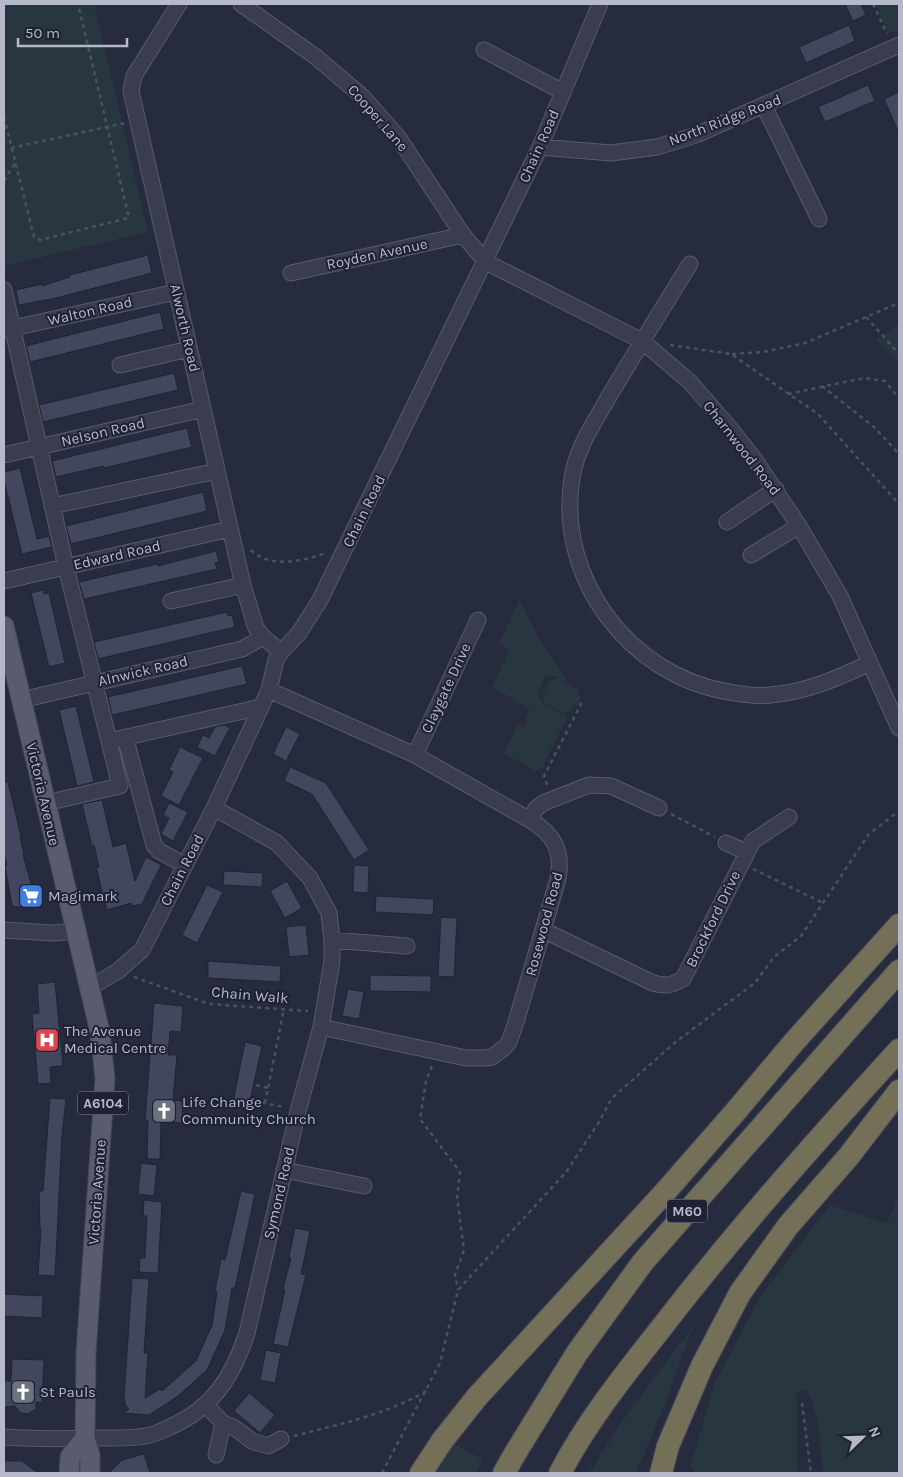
<svg xmlns="http://www.w3.org/2000/svg" width="903" height="1477" viewBox="0 0 903 1477" font-family="Karla,sans-serif">
	<rect width="100%" height="100%" fill="#262b3e"/>
	<path fill="#28373f" d="M4,4H94L148,232L4,266Z
		M876,4H899V30L890,33L886,30Z
		M899,325V363L876,340Z
		M519,600L544,647L568,682L553,675L544,678L538,693L541,702L567,717L542,769L535,771L504,754L518,725L525,726L529,709L492,687L509,650L499,644Z
		M559,678L578,690L580,697L577,706L573,704L571,711L563,713L545,703L542,696L549,682Z
		M899,1197V1473H823C822,1464 818,1369 795,1395L797,1403V1471L795,1473H696L690,1467L715,1383L760,1297L830,1205L886,1223Z
		M693,1326L665,1405L636,1473H589L623,1420Z
		M453,1443L483,1460L476,1473H435Z"/>
	<path fill="#42475e" stroke="#202435" d="M845,4H861L866,15L853,21Z
		M849,25L855,41L806,63L799,47Z
		M868,85L875,101L825,122L818,107Z
		M899,92V133L884,99Z
		M148,255L152,273L56,298L19,305L16,290L42,284V286L70,277V275Z
		M160,312L164,329L30,362L26,346Z
		M174,373L178,390L43,422L39,405Z
		M187,428L192,447L104,468L103,466L56,477L52,461Z
		M20,468L37,539L49,536L52,547L22,554L4,480V472Z
		M203,492L207,511L71,544L66,526Z
		M216,551L219,562L215,563L217,569L84,599L79,582L157,564L158,566Z
		M43,590L44,594L49,593L65,663L49,667L31,593Z
		M227,612L228,616L232,615L235,627L98,659L94,642Z
		M242,666L247,684L112,715L108,697Z
		M76,706L94,782L77,786L59,710Z
		M224,725L230,728L215,756L197,747L203,735L209,738L215,727Z
		M286,727L300,734L286,761L273,754Z
		M180,747L203,758L179,805L161,796L173,772L169,770Z
		M290,767L326,783L369,850L354,860L312,794L284,781Z
		M4,782H8L21,836L20,837L24,854L23,855L37,905L26,908L12,906L5,866L7,865L4,854Z
		M102,800L113,847L126,843L135,881L146,857L161,865L142,904L132,906L131,903L107,910L96,867H99L94,845L92,846L82,804Z
		M169,803L188,812L173,841L161,834L169,818L163,815Z
		M354,865L369,866L368,893L353,892Z
		M224,871L263,873L262,887L223,885Z
		M287,881L302,908L285,918L270,891Z
		M207,885L223,892L197,943L182,935Z
		M376,896L434,899L433,915L375,912Z
		M441,917L457,918L454,977L438,976Z
		M306,925L309,955L289,957L286,927Z
		M208,961L281,966L280,982L208,978Z
		M370,975L431,976V992L370,991Z
		M55,982L63,1066L50,1067L51,1083L38,1084L32,1014L39,1013L37,984Z
		M348,989L364,992L359,1019L342,1016Z
		M154,1003L183,1006L181,1032L170,1031L168,1055H177L173,1100L183,1101L182,1123L161,1122L160,1159H147L148,1121H145Z
		M245,1042L262,1046L248,1110L232,1107Z
		M50,1098L66,1099L62,1135L55,1276L38,1275L41,1229H40L39,1191H43Z
		M141,1163L157,1165L154,1196L138,1194Z
		M241,1191L255,1194L235,1288H232L225,1330L207,1370L178,1396L149,1415L124,1413L129,1409L126,1406L124,1398L132,1278L149,1279L144,1353H148L145,1398L160,1389L162,1391L196,1361L212,1325L217,1292L215,1291L221,1259L225,1260Z
		M144,1200L162,1202L158,1273L139,1272L140,1258H145L147,1216H143Z
		M295,1228L310,1231L301,1274L306,1275L288,1347L273,1344L285,1290L283,1289L291,1258L289,1257Z
		M4,1294L43,1296L42,1318L4,1316Z
		M266,1350L281,1353L275,1383L260,1380Z
		M12,1359L44,1360L42,1403L36,1402V1409L28,1414L21,1413L15,1406L4,1407V1381H11Z
		M249,1393L275,1415L260,1433L234,1411Z
		M144,1454L150,1473H109L122,1460Z
		M4,1461H22L38,1473H4Z"/>
	<g fill="none" stroke-linecap="round" stroke-linejoin="round">
		<defs>
			<path id="minor" d="M179,4L134,76L131,91L243,585L256,628L263,637L281,652
				M241,4L316,57L363,97L398,137L463,235L486,262L642,341L690,382L729,427L755,460L799,526L840,596L899,728
				M484,50L563,92
				M764,106L819,219
				M540,147L611,153L657,147L696,135L899,45
				M690,264C663,307 637,350 611,393C596,420 577,446 572,478C556,579 630,676 729,692C742,694 757,697 770,695C807,692 838,678 870,663
				M291,273L463,235
				M4,290L66,567L109,741
				M4,330L176,292
				M120,365L189,349
				M4,455L203,409
				M52,506L217,471
				M727,522L776,489
				M751,555L799,526
				M4,581L230,529
				M171,601L243,585
				M269,690L415,755L530,820C554,834 563,851 558,879L516,1022L509,1042L505,1047L492,1057L485,1058H466L321,1027
				M21,700L242,649L263,637
				M127,744L154,845L159,851L185,865
				M415,755L478,620
				M46,803L120,786L109,741L261,707
				M530,820L535,810L543,803L589,785L611,786L659,808
				M726,843L746,852
				M4,930L53,933L76,931
				M543,930L653,983C667,987 671,985 683,979L753,841L789,817
				M332,940L407,946
				M89,988L118,971L142,950L214,808L269,690L276,660L281,652L299,633L320,600L540,147L600,4
				M284,1170L364,1186
				M206,1405L223,1423L216,1455
				M223,1423L235,1428L252,1441L268,1446L281,1439
				M4,1437C33,1439 62,1439 92,1438C109,1438 128,1439 145,1436C154,1435 162,1431 170,1427C213,1408 233,1376 247,1333L298,1111L321,1027L332,961V940L329,913L310,878L277,843L214,808"/>
			<path id="major" d="M4,626L100,1032L105,1079L86,1352L85,1438L90,1455V1473
				M69,1473L70,1457L85,1438"/>
			<path id="highway" d="M421,1473L442,1441L477,1397L666,1191L736,1111L794,1042L899,925
				M504,1473L516,1452L577,1353L643,1262L899,971
				M560,1473C587,1421 625,1374 662,1327C736,1231 817,1140 899,1050
				M661,1473L668,1446L702,1366L740,1293L788,1226L849,1156L899,1091"/>
		</defs>
		<use href="#minor" stroke="#575b6c" stroke-width="17"/>
		<use href="#major" stroke="#434657" stroke-width="21"/>
		<use href="#highway" stroke="#444859" stroke-width="24"/>
		<path stroke="#46545c" stroke-width="2.5" stroke-dasharray="4 4" stroke-linecap="butt" d="M873,4L887,34
			M4,117L34,237L40,240L128,218V214L78,4
			M11,148L125,123
			M4,181L15,163
			M866,317L899,354
			M670,345L731,354L818,414L899,504
			M732,354L763,352L805,343L899,303
			M822,386L875,428L899,454
			M788,394L864,378L885,381L899,399
			M251,550C270,569 303,561 326,553
			M547,785L544,776L581,704L578,703
			M671,814L715,837
			M753,869L823,903
			M134,977L209,1004L308,1011
			M432,1066L426,1081L420,1119L460,1172L457,1197L464,1250L455,1275L458,1290
			M256,1085L268,1088
			M254,1101L284,1107
			M265,1103L284,1009
			M802,1403L811,1473
			M294,1436C339,1424 386,1415 426,1391
			M382,1473L440,1363L458,1290L567,1171L599,1122L612,1098L678,1040L755,983L774,957L801,936L869,834L899,811"/>
		<use href="#minor" stroke="#3a3d4e" stroke-width="15"/>
		<use href="#major" stroke="#585c6e" stroke-width="19"/>
		<use href="#highway" stroke="#746f57" stroke-width="22"/>
	</g>
	<defs>
		<symbol id="supermarket-square" viewBox="-11 -11 22 22"><rect x="-9" y="-9" width="18" height="18" rx="4" fill="#3f7fe0" stroke="#1e2233"/><path d="M-6-5.5h2.5l.6 2H6L4.5 2H-2.5L-4.4-4H-6ZM-1.5 3.2a1.3 1.3 0 1 0 .1 0ZM3 3.2a1.3 1.3 0 1 0 .1 0Z" fill="#fff"/></symbol>
		<symbol id="hospital-square" viewBox="-11 -11 22 22"><rect x="-9" y="-9" width="18" height="18" rx="4" fill="#e0444e" stroke="#1e2233"/><path d="M-5-5h3v3.5h4V-5h3V5h-3V1.5h-4V5h-3Z" fill="#fff"/></symbol>
		<symbol id="church-square" viewBox="-11 -11 22 22"><rect x="-9" y="-9" width="18" height="18" rx="4" fill="#6b7280" stroke="#1e2233"/><path d="M-1.2-6h2.4v3.5h3.3v2.4h-3.3V6h-2.4V-.1h-3.3v-2.4h3.3Z" fill="#fff"/></symbol>
	</defs>
	<g fill-rule="evenodd">
		<use href="#supermarket-square" x="17" y="882" width="28" height="28"/>
		<use href="#hospital-square" x="33" y="1026" width="28" height="28"/>
		<use href="#church-square" x="150" y="1097" width="28" height="28"/>
		<use href="#church-square" x="9" y="1378" width="28" height="28"/>
	</g>
	<g text-anchor="middle" dominant-baseline="central" stroke-width="4" stroke-linejoin="round" paint-order="stroke">
		<g fill="#1e2233" stroke="#888c9c" stroke-width="1">
			<rect x="78" y="1091.5" width="50" height="23" rx="4"/>
			<rect x="667" y="1199.5" width="40" height="23" rx="4"/>
		</g>
		<g font-size="14" font-weight="bold" fill="#b6b9c9">
			<text x="103" y="1103">A6104</text>
			<text x="687" y="1211">M60</text>
		</g>
		<g font-size="15" fill="#b6b9c9" stroke="#1e2233">
			<text transform="translate(378 118) rotate(49)">Cooper Lane</text>
			<text transform="translate(725 120) rotate(-21)">North Ridge Road</text>
			<text transform="translate(539 146) rotate(-66)">Chain Road</text>
			<text transform="translate(377 254) rotate(-12)">Royden Avenue</text>
			<text transform="translate(90 311) rotate(-13)">Walton Road</text>
			<text transform="translate(185 328) rotate(77)">Alworth Road</text>
			<text transform="translate(103 432) rotate(-13)">Nelson Road</text>
			<text transform="translate(742 448) rotate(52)">Charnwood Road</text>
			<text transform="translate(364 511) rotate(-64)">Chain Road</text>
			<text transform="translate(117 555) rotate(-13)">Edward Road</text>
			<text transform="translate(143 671) rotate(-13)">Alnwick Road</text>
			<text transform="translate(446 688) rotate(-65)">Claygate Drive</text>
			<text transform="translate(43 794) rotate(77)">Victoria Avenue</text>
			<text transform="translate(182 870) rotate(-63)">Chain Road</text>
			<text transform="translate(713 919) rotate(-64)">Brockford Drive</text>
			<text transform="translate(544 924) rotate(-75)">Rosewood Road</text>
			<text transform="translate(250 995) rotate(5)">Chain Walk</text>
			<text transform="translate(97 1192) rotate(-86)">Victoria Avenue</text>
			<text transform="translate(279 1193) rotate(-77)">Symond Road</text>
		</g>
		<g font-size="15" fill="#b6b9c9" stroke="#1e2233" text-anchor="start">
			<text x="48" y="896">Magimark</text>
			<text x="64" y="1031">The Avenue<tspan x="64" dy="17">Medical Centre</tspan></text>
			<text x="182" y="1102">Life Change<tspan x="182" dy="17">Community Church</tspan></text>
			<text x="40" y="1392">St Pauls</text>
		</g>
	</g>
	<rect width="903" height="1477" fill="none" stroke="#b6b9c9" stroke-width="10"/>
	<g transform="translate(863 1437) rotate(67)" stroke="#1e2233" stroke-width="4" paint-order="stroke">
	<path d="M0-4L9 19L0 12L-9 19Z" fill="#b6b9c9"/>
	<text y="-8" font-size="14" font-weight="bold" text-anchor="middle" fill="#b6b9c9">N</text>
	</g>
	<path d="M18 38v8h109v-8" fill="none" stroke="#b6b9c9" stroke-width="2.5"/>
	<text x="25" y="38" font-size="15" fill="#b6b9c9" stroke="#1e2233" stroke-width="4" paint-order="stroke">50 m</text>
</svg>
